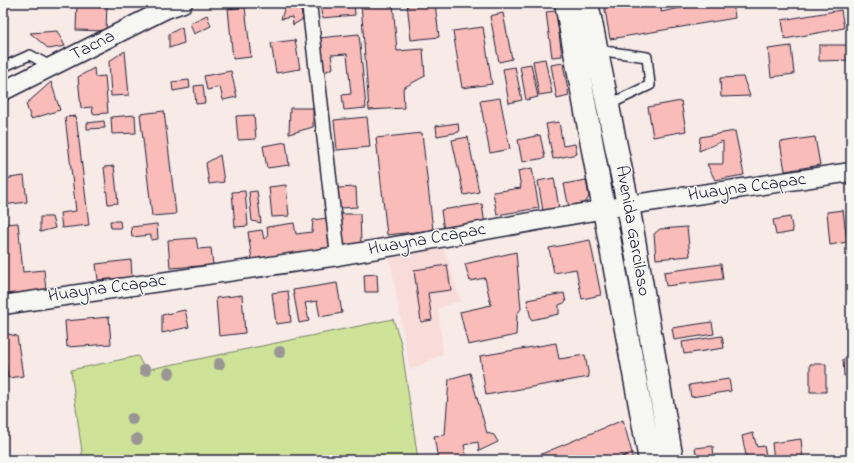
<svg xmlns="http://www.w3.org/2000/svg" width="854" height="463" viewBox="0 0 854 463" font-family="'Indie Flower',sans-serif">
	<rect width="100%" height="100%" fill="#f7eae7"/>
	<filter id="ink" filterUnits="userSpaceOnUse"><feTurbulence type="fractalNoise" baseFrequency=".025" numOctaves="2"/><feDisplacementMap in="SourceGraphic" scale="8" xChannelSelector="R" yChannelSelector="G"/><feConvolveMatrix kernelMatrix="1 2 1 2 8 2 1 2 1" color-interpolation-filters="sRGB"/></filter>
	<g filter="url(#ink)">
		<path fill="#f8dcd9" d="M441,240L461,301L438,308L443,354L410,370L388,247Z"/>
		<path fill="#cfe398" stroke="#78826a" d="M393,319L401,343L418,460H83L71,370L138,356L145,370Z"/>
		<path fill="#f9bcb9" stroke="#22223b" d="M77,3H107L106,31L76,30Z
			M286,3H299L303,19L293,25L292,17L281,19Z
			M320,3H354L355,15L322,18Z
			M361,3H393L397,51L423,49L425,76L403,88L404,108L369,110Z
			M407,3H435L439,37L411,40Z
			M611,3H662L661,12L704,3H733L735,18L610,39L604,4Z
			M245,7L251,57L233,59L228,9Z
			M841,10L844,28L785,39L782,20Z
			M556,11L562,56L552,57L546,12Z
			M503,13L512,59L499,62L490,16Z
			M207,15L211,26L194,34L190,23Z
			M182,27L184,43L169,48V34Z
			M483,27L492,84L462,88L453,31Z
			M57,31L65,46L49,49L30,33Z
			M359,34L366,108L344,110L342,95L351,94L347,54L331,55L333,68L323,73L319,38Z
			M295,40L300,69L276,73L271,43Z
			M819,45H851V60L819,61Z
			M791,46L794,74L771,77L768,49Z
			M125,51L129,95L111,96L109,61Z
			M545,59L552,93L539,95L533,61Z
			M563,63L569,96L557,99L551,65Z
			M531,64L538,97L526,100L520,66Z
			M515,67L522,100L509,103L503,69Z
			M94,68L95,77L105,76L108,113L93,114L92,107L81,108L78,77Z
			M231,71L237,97L223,100L220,87L207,90L204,76Z
			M743,77L750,96L721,97L720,78Z
			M189,80L190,88L173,91L172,82Z
			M51,82L60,110L31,119L26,104Z
			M203,85L205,103L196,104L194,86Z
			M500,98L510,149L490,153L480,101Z
			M681,101L686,131L653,137L648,107Z
			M290,108H313V127L289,134Z
			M164,111L176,214L152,216L140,114Z
			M135,115L136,133L112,134L111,117Z
			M254,115L256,139L238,140L236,116Z
			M76,116L89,225L62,228L60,213L76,211L65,117Z
			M367,117L370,147L337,150L334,120Z
			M104,121L105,128L87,129V123Z
			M559,122L563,146L575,144L577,154L553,159L546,124Z
			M458,123L459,132L437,136L436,126Z
			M735,131L744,175L715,180L707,164H723V141L699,151L700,137Z
			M422,133L433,230L387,235L376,138Z
			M540,135L545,158L522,162L518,140Z
			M468,137L479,192L464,195L452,140Z
			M815,137L820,165L785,171L780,142Z
			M3,142L6,159L3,160Z
			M286,142L289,165L267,168L263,146Z
			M220,155L224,182L209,184L206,163Z
			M114,166L118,203L108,204L104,167Z
			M532,168L539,208L497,215L493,192L521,188L518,171Z
			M24,176L27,202L3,205V179Z
			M554,178L559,208L543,211L538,181Z
			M586,180L589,197L583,206L569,208L564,184Z
			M286,185L289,216L272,217L269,187Z
			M356,187L357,207L340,208L338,188Z
			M245,191L248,226L235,227L232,192Z
			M257,191L261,223L252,221L249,192Z
			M482,204L485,225L444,231L441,210Z
			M843,210L847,242L830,245L827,212Z
			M341,214H360L361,242L347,246L342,242Z
			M40,217H52L55,228L40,232Z
			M790,217L793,232L776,235L773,220Z
			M327,218L331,248L252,260L248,232L262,230L264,239L268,237L267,227L294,223L296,234L312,232L313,220Z
			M110,221H120L121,228H111Z
			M18,223L23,272L44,270L46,291L3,294V224Z
			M157,224L158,239L151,240V235L132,237L131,227Z
			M687,227L690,256L656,259L654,234L660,229Z
			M196,238L198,249L211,248L213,265L170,268L168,240Z
			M590,240L601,295L582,299L576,269L554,273L549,248Z
			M516,252L521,309L517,314L516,335L468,345L460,312L491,305L485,278L470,281L465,264Z
			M131,260L132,277L98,280L96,264Z
			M721,264L723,279L666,286L664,272Z
			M447,265L451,290L428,293L432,320L421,322L414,270Z
			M377,274L378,292H365L364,275Z
			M337,283L342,313L320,317L317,301L305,303L309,321L299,323L293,290Z
			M288,291L291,322L276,324L272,293Z
			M564,293L566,302L559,305V314L531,320L527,300Z
			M242,295L245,333L219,336L216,298Z
			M185,310L189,327L162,333V315Z
			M109,317L111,344L67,347L65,321Z
			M712,322L714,334L674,340L672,328Z
			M8,334L17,336L23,376L8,378L3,347V339Z
			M722,336L724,348L684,354L682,342Z
			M556,343L559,359L585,355L589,377L486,395L480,356Z
			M843,359H851V376H844Z
			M810,364H826V392H810Z
			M470,373L487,433L494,435L498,442L479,451L478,442L464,445L467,459L438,460L434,436L445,435L449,379Z
			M729,379L731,391L691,397L689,385Z
			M623,420L632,453L614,460H540L539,455Z
			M753,433L757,447L764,446L767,460H747L742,436Z
			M801,439L803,460H774L772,443Z
			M713,446L714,460H697L695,448Z
			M632,453V460H614Z"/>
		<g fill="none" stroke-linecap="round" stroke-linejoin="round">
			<defs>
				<path id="service" d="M597,50L647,57L650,85L608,105
					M3,67L30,55L52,67"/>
				<path id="pedestrian" d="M309,3L338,256"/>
				<path id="minor" d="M3,91L166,9L183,3
					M3,305L338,256L628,205L851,172"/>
				<path id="secondary" d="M566,3L650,460
					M587,3L628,205L672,460"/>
			</defs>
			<use href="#service" stroke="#22223b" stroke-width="12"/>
			<use href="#pedestrian" stroke="#22223b" stroke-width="17"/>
			<use href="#minor" stroke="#22223b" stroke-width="21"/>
			<use href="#secondary" stroke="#22223b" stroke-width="25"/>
			<use href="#service" stroke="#f6f6f2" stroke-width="9"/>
			<use href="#pedestrian" stroke="#f6f6f2" stroke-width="14"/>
			<use href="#minor" stroke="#f6f6f2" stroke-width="18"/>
			<use href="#secondary" stroke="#f6f6f2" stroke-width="22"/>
		</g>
		<g fill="#9a9695">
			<circle cx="280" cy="352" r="6"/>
			<circle cx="219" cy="364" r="6"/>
			<circle cx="145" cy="370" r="6"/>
			<circle cx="169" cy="373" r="6"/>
			<circle cx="132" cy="419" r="6"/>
			<circle cx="137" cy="439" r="6"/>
		</g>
	</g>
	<g text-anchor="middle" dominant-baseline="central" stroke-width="3" stroke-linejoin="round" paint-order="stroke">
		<g font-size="18" fill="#22223b" stroke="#f6f6f2">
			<text transform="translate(93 46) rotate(-27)">Tacna</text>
			<text transform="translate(747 188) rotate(-8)">Huayna Ccapac</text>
			<text transform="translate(632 231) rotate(80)">Avenida Garcilaso</text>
			<text transform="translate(427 240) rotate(-10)">Huayna Ccapac</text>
			<text transform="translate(107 289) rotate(-8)">Huayna Ccapac</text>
		</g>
	</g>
	<rect width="854" height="463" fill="none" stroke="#f6f6f2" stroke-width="16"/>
	<rect x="8" y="8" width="838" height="447" fill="none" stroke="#22223b" stroke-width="1.5" filter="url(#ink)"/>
</svg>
